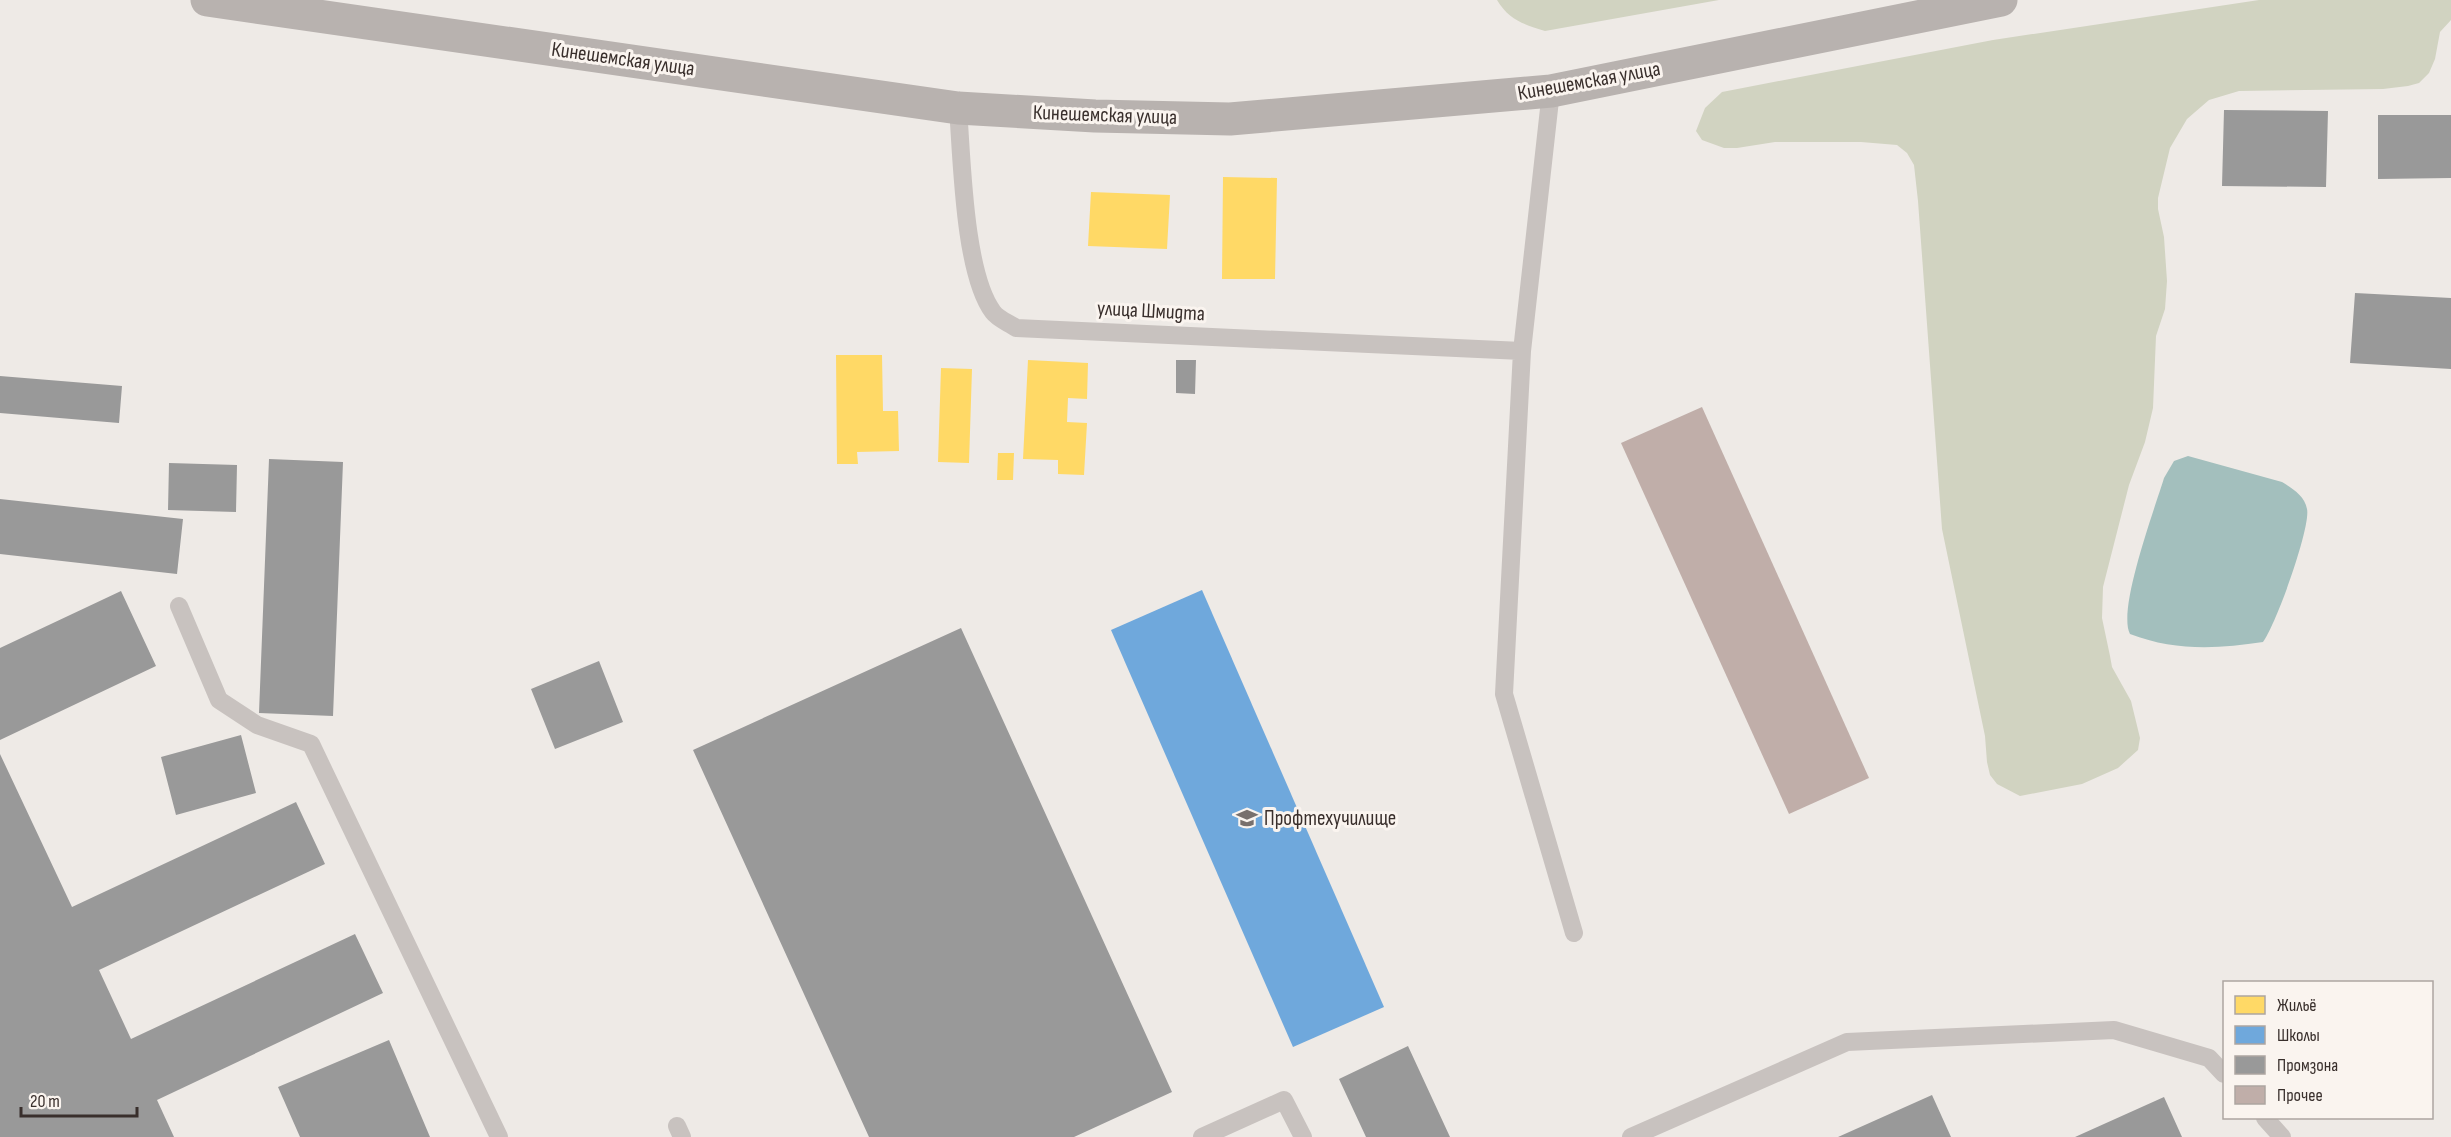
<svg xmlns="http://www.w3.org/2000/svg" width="2451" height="1137" viewBox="0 0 2451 1137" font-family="'Sofia Sans Condensed',sans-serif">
	<rect width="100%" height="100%" fill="#eeeae6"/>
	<path fill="#d1d3c1" d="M1497,0H1719L1545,31C1523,24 1509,20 1497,0Z
		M2259,0H2451V20L2440,32L2435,59L2429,73L2419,83L2408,86L2383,89L2239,91L2209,100L2187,119L2170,148L2158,198V209L2164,237L2167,281L2165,309L2156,336L2153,408L2145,442L2129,485L2103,587L2102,618L2110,656L2112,667L2131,701L2140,738L2138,750L2118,768L2082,784L2020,796L1997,784L1990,775L1987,762L1985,736L1942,529L1918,201L1914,165L1907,153L1897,145L1861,142H1775L1737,148H1724L1702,140L1696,131L1705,108L1722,92L1993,40Z"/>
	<path fill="#a3bfbd" d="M2188,456L2282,482C2292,488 2305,496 2307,509C2311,527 2276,625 2263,642C2217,649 2174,651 2130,634C2117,610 2155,508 2164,478L2174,461Z"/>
	<path fill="#ffd966" d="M1223,177L1277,178L1275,279H1222Z
		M1091,192L1170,195L1167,249L1088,246Z
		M836,355H882L883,411H898L899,451L857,452L858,464H837Z
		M1028,360L1088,363L1087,399L1068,398L1067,422L1087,423L1084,475L1058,474V460L1023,459Z
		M941,368L972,369L969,463L938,462Z
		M998,453H1014L1013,480H997Z"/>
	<path fill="#6fa8dc" d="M1202,590L1384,1007L1293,1047L1111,630Z"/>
	<path fill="#999" d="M2224,110L2328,111L2326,187L2222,186Z
		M2378,115H2451V178L2378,179Z
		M2355,293L2451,298V369L2350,363Z
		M1176,360H1196L1195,394L1176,393Z
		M0,376L122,386L119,423L0,413Z
		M269,459L343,462L333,716L259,713Z
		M169,463L237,465L236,512L168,510Z
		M0,499L183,519L177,574L0,554Z
		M121,591L156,666L0,740V648Z
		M961,628L1172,1092L1074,1137H869L693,750Z
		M599,661L623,722L555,749L531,689Z
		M241,735L256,793L176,815L161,757Z
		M0,754L72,907L296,802L325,864L99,970L131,1039L355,934L383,993L157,1100L174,1137H0Z
		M389,1040L430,1137H300L278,1087Z
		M1408,1046L1450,1137H1366L1339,1079Z
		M1932,1095L1951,1137H1838Z
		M2164,1097L2182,1137H2075Z"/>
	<path fill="#c0aea9" d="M1702,407L1869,778L1789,814L1621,443Z"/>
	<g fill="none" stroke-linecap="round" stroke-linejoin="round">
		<path stroke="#c8c2bf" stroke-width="18" d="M1551,91L1522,351L1504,694L1574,933
			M958,108C962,160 964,273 993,312C998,319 1009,323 1016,328L1522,351
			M179,606L219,700L257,725L311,744L499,1137
			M2265,1118L2282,1137
			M677,1126L682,1137
			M1202,1137L1284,1100L1303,1137
			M1631,1137L1847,1042L2114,1030L2209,1058L2224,1074"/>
		<path stroke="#b8b2af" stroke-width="33" d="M207,0L958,108L1095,116L1230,119L1551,91L2001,0"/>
	</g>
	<defs>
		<symbol id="university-bare" viewBox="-9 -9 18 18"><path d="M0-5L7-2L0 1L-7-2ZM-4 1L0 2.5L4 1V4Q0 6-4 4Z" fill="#78706d" stroke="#faf4ef" stroke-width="2.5" paint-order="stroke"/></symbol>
	</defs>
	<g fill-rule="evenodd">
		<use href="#university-bare" x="1232" y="803" width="30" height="30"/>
	</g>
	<g text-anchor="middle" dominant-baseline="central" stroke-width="6" stroke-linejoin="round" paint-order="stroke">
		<g font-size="21" fill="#392f2c" stroke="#faf4ef">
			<text transform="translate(623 59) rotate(8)">Кинешемская улица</text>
			<text transform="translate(1589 81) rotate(-10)">Кинешемская улица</text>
			<text transform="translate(1105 115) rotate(2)">Кинешемская улица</text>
			<text transform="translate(1151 311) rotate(3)">улица Шмидта</text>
		</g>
		<g font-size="21" fill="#392f2c" stroke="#faf4ef" text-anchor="start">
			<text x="1264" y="818">Профтехучилище</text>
		</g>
	</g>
	<rect x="2223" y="981" width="210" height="138" fill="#faf4ef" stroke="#ada5a1" stroke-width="1.5"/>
	<rect x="2235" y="996" width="30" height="18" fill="#ffd966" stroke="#ada5a1" stroke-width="1.5"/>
	<text x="2277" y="1011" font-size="18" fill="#392f2c">Жильё</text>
	<rect x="2235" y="1026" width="30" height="18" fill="#6fa8dc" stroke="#ada5a1" stroke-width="1.5"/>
	<text x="2277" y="1041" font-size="18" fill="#392f2c">Школы</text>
	<rect x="2235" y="1056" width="30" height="18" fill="#999999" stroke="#ada5a1" stroke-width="1.5"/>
	<text x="2277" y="1071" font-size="18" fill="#392f2c">Промзона</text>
	<rect x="2235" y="1086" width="30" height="18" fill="#c0aea9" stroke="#ada5a1" stroke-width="1.5"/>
	<text x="2277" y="1101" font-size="18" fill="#392f2c">Прочее</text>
	<path d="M21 1107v9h116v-9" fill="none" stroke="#392f2c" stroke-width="3"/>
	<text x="30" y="1107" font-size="18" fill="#392f2c" stroke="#faf4ef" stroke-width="4.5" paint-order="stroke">20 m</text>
</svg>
